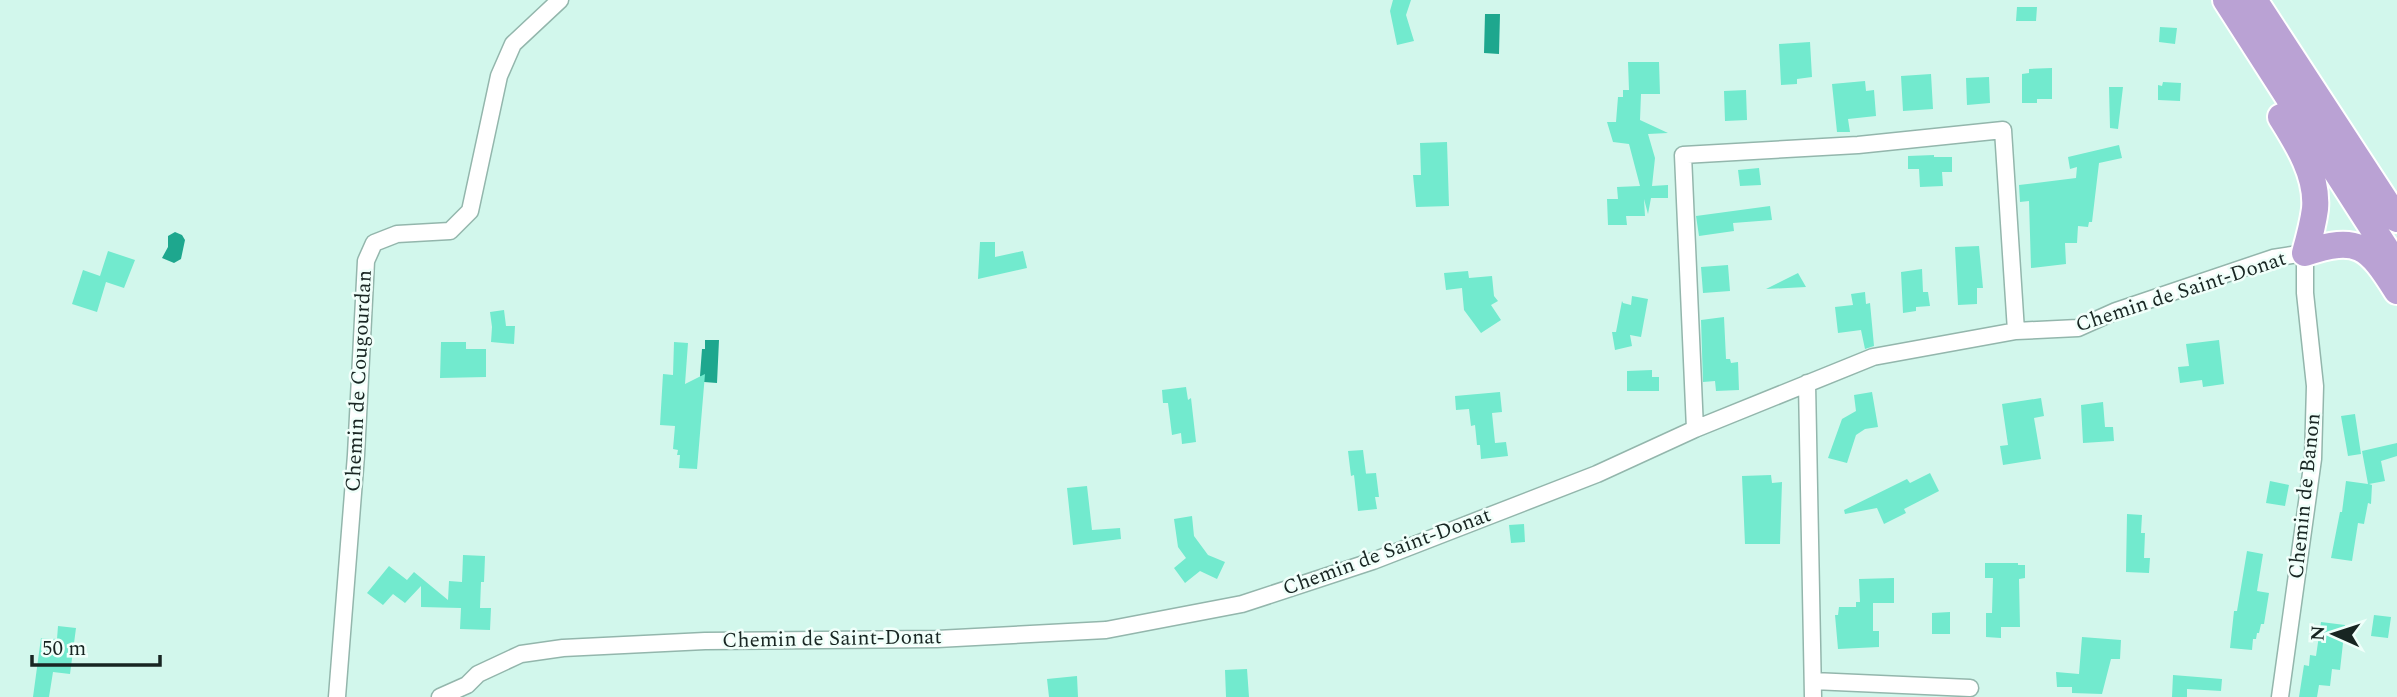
<svg xmlns="http://www.w3.org/2000/svg" width="2397" height="697" viewBox="0 0 2397 697" font-family="Spectral,serif">
	<rect width="100%" height="100%" fill="#d2f7ec"/>
	<path fill="#1ea78e" d="M1485,14H1500L1499,54L1484,53Z
		M175,232L182,235L185,240L181,259L174,263L162,258L168,247V236Z
		M705,340H719L717,383L704,382L700,376L702,349H705Z"/>
	<path fill="#72eace" d="M1393,0H1411L1406,15L1414,41L1397,45L1390,11Z
		M2017,7H2037L2036,21H2016Z
		M2160,27L2177,28L2175,44L2159,42Z
		M1810,42L1812,77L1797,79V84L1781,85L1779,44Z
		M1628,62H1659L1660,94H1641L1640,120L1668,133L1648,134L1655,158L1652,186L1668,185V198H1651L1648,214L1644,199L1645,216H1626L1627,225H1608L1607,199H1618L1617,187L1640,186L1629,144L1613,142L1607,122H1616L1618,97H1623V90H1629Z
		M2052,68V99H2037V103H2022V74L2029,73V69Z
		M1931,74L1933,109L1903,111L1901,76Z
		M1989,77L1990,103L1967,105L1966,78Z
		M1865,81L1866,91L1874,90L1876,116L1848,119L1850,132H1837L1832,84Z
		M2163,82L2181,83L2180,101L2158,100V85L2162,86Z
		M2109,87H2123L2118,129L2110,128Z
		M1746,90L1747,120L1725,121L1724,91Z
		M1447,142L1449,206L1416,207L1413,175H1421L1420,143Z
		M2119,145L2122,158L2099,163L2092,222H2089L2088,227L2078,226L2077,243H2065L2066,264L2031,268L2029,201L2020,202L2019,185L2076,178L2077,167L2070,169L2068,157Z
		M1934,155V157H1952V172H1942L1943,186L1920,187L1919,169H1908V156Z
		M1759,168L1761,185L1740,186L1738,170Z
		M1770,206L1772,220L1733,223L1734,231L1699,236L1696,216Z
		M980,242H995V257L1023,251L1027,268L978,279Z
		M1979,246L1983,288H1977V304L1958,305L1955,247Z
		M108,251L135,260L124,288L106,282L97,312L72,304L83,270L100,276Z
		M1728,265L1730,291L1703,293L1701,267Z
		M1922,269L1923,292H1928L1930,306L1916,307V311L1903,313L1901,272Z
		M1468,271L1469,278L1492,276L1494,296L1498,301L1491,305L1501,320L1481,333L1464,310L1462,288L1446,290L1444,273Z
		M1798,273L1806,287L1766,289Z
		M1865,292L1866,304L1870,303L1874,346L1865,349L1861,330L1838,333L1835,307L1853,305L1851,294Z
		M1632,296L1648,299L1641,337L1630,335L1632,346L1615,350L1612,332H1616L1622,301L1623,303L1631,305Z
		M504,310L506,326H515L514,344L491,342L492,327L490,312Z
		M1724,317L1726,359H1730L1731,363L1738,362L1739,390L1716,391L1715,381L1703,382L1701,320Z
		M2219,340L2224,384L2203,387L2202,380L2180,383L2178,367L2189,366L2186,344Z
		M441,342H466V349H486V377L440,378Z
		M674,342L688,343L685,384L705,374L697,469L679,468L680,455H677L678,450L673,449L675,426L660,425L663,374L673,375Z
		M1652,370V377H1659V391H1627V371Z
		M1186,387L1188,400L1191,398L1196,442L1182,444L1181,433L1172,435L1168,403H1163L1162,390Z
		M1500,392L1502,412L1492,413L1495,443L1506,442L1508,456L1481,459L1480,445H1477L1475,425L1471,426L1469,409L1456,410L1455,396Z
		M1872,392L1878,427L1865,429L1856,435L1847,463L1828,458L1842,419L1856,411L1854,395Z
		M2041,398L2044,416L2034,418L2041,459L2003,465L2000,446L2008,445L2002,404Z
		M2103,402L2105,427H2113L2114,441L2083,443L2081,405Z
		M2355,414L2361,454L2348,456L2341,416Z
		M2397,443V456L2381,461L2385,481L2369,484L2372,485L2371,504L2368,503L2364,524L2358,523L2352,561L2331,558L2340,512H2342L2346,481L2368,484L2362,451Z
		M1363,450L1366,474H1361L1376,473L1379,497H1375L1377,509L1358,511L1354,475L1351,476L1348,451Z
		M1930,473L1939,491L1904,509L1906,513L1884,524L1877,508L1845,514L1844,510L1907,479L1910,483Z
		M1771,475L1772,483L1782,482L1780,544H1745L1742,476Z
		M2270,481L2289,485L2285,506L2266,503Z
		M1087,486L1092,530L1120,528L1121,539L1073,545L1067,488Z
		M2127,514L2142,515L2141,533H2145L2144,558H2150L2149,573L2126,572Z
		M1192,516L1194,536L1208,555L1225,562L1217,579L1200,571L1185,583L1174,568L1186,558L1178,547L1174,519Z
		M1524,524L1525,542L1511,543L1509,525Z
		M2247,551L2263,554L2257,591L2269,593L2264,624H2261L2259,633H2257L2256,639H2253L2252,650L2230,648L2234,611H2237Z
		M463,555L485,556L484,582H481L480,608H491L490,630L460,629L461,608L421,607V586L405,603L393,594L383,605L367,593L389,566L407,580L414,572L448,600L449,581L462,582Z
		M1985,563H2018V565H2025V578L2019,579L2020,627H2001V638L1986,637V613H1992L1993,578H1985Z
		M1894,578V603H1873V631H1879V647L1838,649L1835,615H1838L1839,607H1856V602H1860L1859,579Z
		M1950,612V634H1932V613Z
		M2374,615L2391,617L2388,638L2371,636Z
		M2321,622L2345,625L2340,670L2332,669L2330,686L2319,685L2317,697H2299L2304,665L2309,666L2310,655L2316,656Z
		M58,626L76,628L70,674L53,672L49,697H33L41,638L57,639Z
		M2082,637L2121,640L2120,659H2111L2102,694L2072,693V687H2057L2056,672L2079,674Z
		M1247,669L1249,697H1226L1225,670Z
		M2173,675L2222,679L2221,691L2187,689V697H2172Z
		M1077,676L1078,697H1049L1047,679Z"/>
	<g fill="none" stroke-linecap="round" stroke-linejoin="round">
		<defs>
			<path id="minor" d="M1807,383L1813,697
				M1695,429L1683,155L1858,145L2003,130L2016,331
				M1813,681L1970,688
				M337,697L356,455L366,261L374,243L397,234L450,231L470,211L499,76L513,44L560,0
				M440,697L467,685L478,674L521,654L563,648L705,641L937,639L1106,630L1242,604L1373,561L1597,474L1695,429L1873,357L2016,331L2078,328L2116,311L2273,258L2305,253V293L2315,386L2313,459L2280,697"/>
			<path id="trunk" d="M2226,0L2397,266
				M2254,0L2397,219
				M2281,117C2298,144 2318,176 2315,209C2313,224 2309,239 2305,253
				M2305,253C2358,235 2369,246 2397,291"/>
		</defs>
		<use href="#minor" stroke="#93b6ac" stroke-width="19"/>
		<use href="#trunk" stroke="#fff" stroke-width="30"/>
		<use href="#minor" stroke="#fff" stroke-width="16"/>
		<use href="#trunk" stroke="#baa2d4" stroke-width="26"/>
	</g>
	<g text-anchor="middle" dominant-baseline="central" stroke-width="5" stroke-linejoin="round" paint-order="stroke">
		<g font-size="21" fill="#182522" stroke="#f0fffa">
			<text transform="translate(2181 292) rotate(-18)">Chemin de Saint-Donat</text>
			<text transform="translate(359 381) rotate(-87)">Chemin de Cougourdan</text>
			<text transform="translate(2305 496) rotate(-84)">Chemin de Banon</text>
			<text transform="translate(1387 552) rotate(-20)">Chemin de Saint-Donat</text>
			<text transform="translate(832 639) rotate(-1)">Chemin de Saint-Donat</text>
		</g>
	</g>
	<g transform="translate(2334 634) rotate(273)" stroke="#f0fffa" stroke-width="5" paint-order="stroke">
	<path d="M0-5L12 26L0 18L-12 26Z" fill="#182522"/>
	<text y="-10" font-size="19" font-weight="bold" text-anchor="middle" fill="#182522">N</text>
	</g>
	<path d="M32 655v10h128v-10" fill="none" stroke="#182522" stroke-width="3.5"/>
	<text x="42" y="655" font-size="21" fill="#182522" stroke="#f0fffa" stroke-width="5" paint-order="stroke">50 m</text>
</svg>
